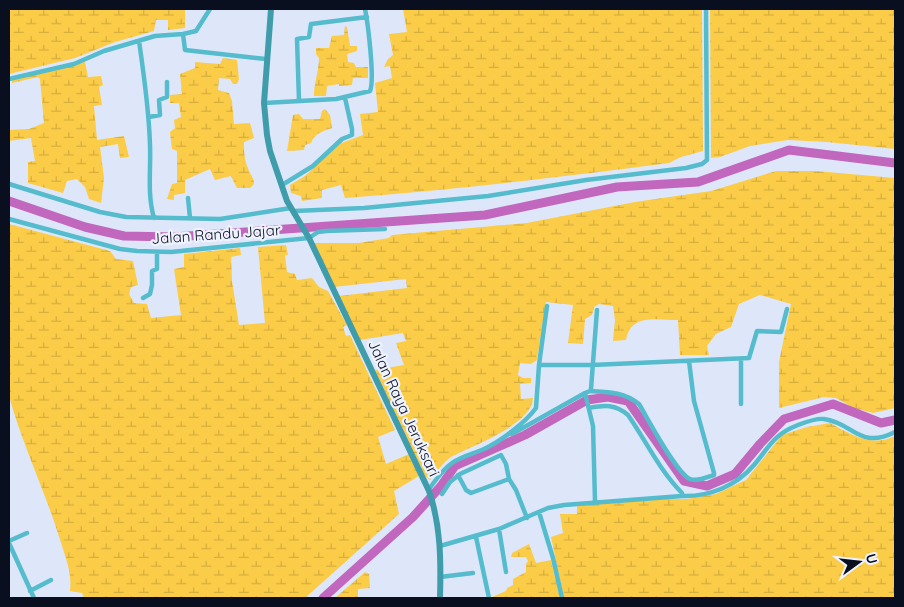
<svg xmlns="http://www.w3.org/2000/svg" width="904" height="607" viewBox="0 0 904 607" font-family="Quicksand,sans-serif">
	<defs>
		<pattern id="wetland-marsh" width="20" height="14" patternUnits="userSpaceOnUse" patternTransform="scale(1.25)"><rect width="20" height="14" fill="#fbcc47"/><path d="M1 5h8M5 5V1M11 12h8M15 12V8" fill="none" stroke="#d6ae3e"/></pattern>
	</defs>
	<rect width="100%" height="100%" fill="#dee6fa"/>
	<path fill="url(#wetland-marsh)" d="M9,9H185V28L168,30V20H156L154,31L115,42L75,58L9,74Z
		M403,9H702L703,151L681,157L669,163C561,177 453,190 345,198L341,185L322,190V198L302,201L301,196L291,193L290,185L305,176L339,144L363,135L360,114L378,112L375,83L392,78L390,66L384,67L388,59L393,55L389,34L407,32Z
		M710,9H895V149L827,142L788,140L750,146L720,157L711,158Z
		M345,26L347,27L350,46H357V51L347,54L348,62L354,63L356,67H368V78H353L352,85L339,86V84L327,86L326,96H314C314,82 319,71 319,58L316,54V48H329L332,36L344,35Z
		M223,58L237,60L239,79L237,84H233L230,79L219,78L218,90L229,93L232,101L234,124L250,123L254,138L244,142C244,150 244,160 248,168C250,175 254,177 254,184L250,188H237L231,176L215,180L210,169L185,180V193L174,195V200L167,199L172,184L177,183V151L172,149L170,132L175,128L174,120L181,117L179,103H170V95L182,94L180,74L195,68V62L220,64Z
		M85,62L88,77L101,76L103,85L99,87L102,105L94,106L97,140L124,136L129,157L120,158L118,144L100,147L104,178L101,203L89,199L85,187L77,179L67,181L63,193L28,183V162L35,161L31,138L9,141V130L29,129L44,123L40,79L38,77L12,83V79Z
		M325,109L330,115L332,128C323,131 314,134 311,143L305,145L304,150L287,151L293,115L299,114L303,119H320L322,111Z
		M776,171H816L895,178V408L873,413L854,408L836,398L824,397L779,408V362L791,304L760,295L739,304L731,327L716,334L707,346L709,355H680L678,320C656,320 631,313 626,340L613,341L615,320L613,306L599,304L594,307L592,315L585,319L583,344L568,343L573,305L546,302L537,360L531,364L520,363L518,375L523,378H531V383L520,384L521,399L533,398C532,425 471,446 451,457C443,462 436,473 430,480L425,476L375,370L404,365L396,343L406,341L403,333L360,340L339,296L407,288L406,279L334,287L312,243H359L389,238L392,235L527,223L635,202L711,191Z
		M9,224L110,251L116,259L133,261L138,285L131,287L129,294L134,303L147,304L151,318L181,315L174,269L184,267V254L240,248L241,255L231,257L232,281L239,325L265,323L258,247L286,245L288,255H285L287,272L295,274L297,280L312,278L319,287L328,291L347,325L343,327L346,336L350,335L395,430L378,437L386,464L409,454L410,457L419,476L394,491L399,514L305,598H84L82,593L70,591C72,575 67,561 62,546C47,495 23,447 9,396Z
		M830,423C850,434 872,448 895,436V598H564L551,537L563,533L560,514H577V505L648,499H687L716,494L746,480L782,435L807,427Z
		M529,544L536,563L551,560L560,598H492V597L506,591L507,588L513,585V579L526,572V564L528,561L526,557H511L512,553Z
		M365,572L369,574L370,588L358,589V598H335Z"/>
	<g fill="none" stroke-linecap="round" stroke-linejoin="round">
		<path stroke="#c267be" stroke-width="9" d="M9,201L85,227L124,236L174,237L485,215L617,187L698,182L789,150L895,163
			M323,598L413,517L441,486L455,466L525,435L587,400L608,397L628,401L684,481L707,486L735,474L760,444L784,419L833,404L881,423L895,420"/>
		<path stroke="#54bccc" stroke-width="4.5" d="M183,34L185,50L266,59
			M139,41C144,75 149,110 150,145C151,170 147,194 154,218
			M9,79L74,64L104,51L155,36L183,34L196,31L210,9
			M299,101L297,39L309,37L311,24L367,17
			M264,103L336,99L370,91C375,80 368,24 365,9
			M149,117L160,115L159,100L167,97V82
			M9,184L100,212L126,217L220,219L291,208
			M282,185L313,166L342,139L352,135V129L345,98
			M188,198L190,218
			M294,211L364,208L488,196L586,180L686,168L702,164L707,160L706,9
			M9,219L120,249L137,251L171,252L309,238L318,232L326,231L385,229
			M143,298L150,294L152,285V271L157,269V252
			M539,365H592L749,358L757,331L781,332L787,309
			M590,391C609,392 624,392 639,404C648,419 676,473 690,479C698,482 707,477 714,475V473L694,401L689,361
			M741,404V359
			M512,434L585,393
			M458,475L466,490L471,493L509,479
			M429,489C436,480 442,470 452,463C462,456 473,454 484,449C501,441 525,423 536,408L539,365L547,306
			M442,494L450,482L460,474L501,455L506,464L509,479L516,490L527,518
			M682,496C709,497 736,486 754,465C769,447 774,434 798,425C806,422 816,418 824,419C854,423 859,450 895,432
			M595,501L593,426L585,393L590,391L591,389L597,310
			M539,512L553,558L562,598
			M499,529L506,572
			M476,537L489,598
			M9,541L27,533
			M9,543L34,598
			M440,546L499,529L548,508L564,505L682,496V493C660,471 646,441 628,415C615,404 605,405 589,408
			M440,577L473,573
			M30,591L51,580"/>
		<path stroke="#3f9dab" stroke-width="6" d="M271,9L264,103L267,135L270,151L287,201L309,238L429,491C441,526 441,562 440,598"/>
	</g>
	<g text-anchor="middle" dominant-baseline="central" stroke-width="4.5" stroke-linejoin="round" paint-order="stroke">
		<g font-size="15" fill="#0a0f20" stroke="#eff3fe">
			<text transform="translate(216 234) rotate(-4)">Jalan Randu Jajar</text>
			<text transform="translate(404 408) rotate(65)">Jalan Raya Jeruksari</text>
		</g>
	</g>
	<rect width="904" height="607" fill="none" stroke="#0a0f20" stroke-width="20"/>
	<g transform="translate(859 562) rotate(75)" stroke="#eff3fe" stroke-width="4" paint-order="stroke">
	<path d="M0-4L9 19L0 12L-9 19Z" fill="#0a0f20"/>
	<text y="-8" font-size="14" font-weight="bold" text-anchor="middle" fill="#0a0f20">U</text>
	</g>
</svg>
